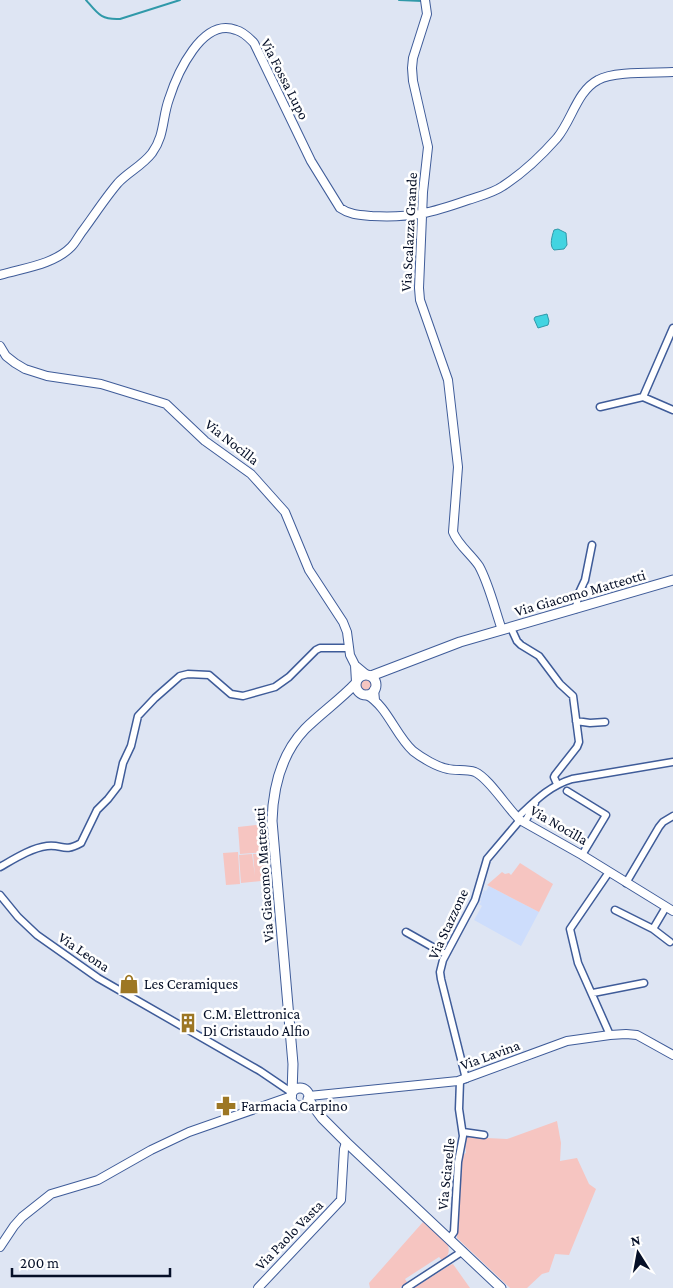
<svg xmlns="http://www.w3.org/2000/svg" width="673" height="1288" viewBox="0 0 673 1288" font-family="'Crimson Pro',serif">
	<rect width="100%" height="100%" fill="#dee5f3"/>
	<path fill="#cdddfc" d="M489,886L539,912L521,946L474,920L482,906L479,904L481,902L480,900L484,890L486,891Z"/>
	<path fill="#f6c5c1" d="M359 684a7 7 0 1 1 14 0a7 7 0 1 1-14 0Z
		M265,824L267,852L240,854L238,827Z
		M238,852L240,884L226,885L223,853Z
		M268,853L270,880L241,883L239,855L252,854L255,876L253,854Z
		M520,863L553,884L539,912L487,885L502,872L505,874L509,873L511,875Z
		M557,1121L561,1143L560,1161L577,1158L589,1184L596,1189L569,1255L555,1254L549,1272L542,1274L527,1288H510L457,1238L456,1204L460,1156L466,1153L465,1145L467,1137L507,1139Z
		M423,1222L448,1245C450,1253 448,1256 442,1260L439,1257L405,1279L407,1282L400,1288H370L369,1283Z
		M453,1264L470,1288H414L450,1265Z"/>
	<path fill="#42d4e1" stroke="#3099a9" d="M558,229L566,233L567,245L564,249L554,250C549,246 552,236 554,230Z
		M547,314L549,321L548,325L538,328L534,319L535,317Z"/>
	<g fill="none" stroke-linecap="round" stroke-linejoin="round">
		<path stroke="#3099a9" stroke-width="2" d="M86,0C98,14 101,20 120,19L180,0
			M399,0L422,1"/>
		<defs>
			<path id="minor" d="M643,397L673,328
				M600,407L643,397L673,410
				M576,609L578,595L585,580L592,545
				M511,628L517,641L521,645L539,656L560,684L573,696L579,742L577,747L555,775L554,777L557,784
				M576,721L590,723L605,722
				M567,791L606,815L582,855
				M518,817C535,801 549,786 572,779L673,762
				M525,822L535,803
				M0,867C14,859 31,848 47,846C63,844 63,853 81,843L97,810L108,799L118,786L123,763L131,746L138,716L155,698L180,676L188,674L209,675L231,694L243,696L275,687L289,677L316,650L320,648H349
				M609,872L570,929L578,963L610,1035
				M626,883L659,827L663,822L673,816
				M0,895L18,917L37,935L98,978L260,1071L288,1090L292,1094
				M615,910L653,929L666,907
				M653,929L670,942
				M406,932L445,954
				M593,993L644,983
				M466,1079L441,979L440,972L443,960L475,900L487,859L520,820
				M463,1132L484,1135
				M449,1239L454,1232L458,1162L463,1136L459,1109L460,1081
				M406,1288L463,1251"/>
			<path id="tertiary" d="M425,0L427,14L413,58L412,68L413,81L428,147L423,192L419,288L420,300L448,380L458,467L453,532C458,545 471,554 479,566C489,584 495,610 502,630
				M0,275C23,268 53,265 71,247C76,242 79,235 84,229C95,214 106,197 118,183C128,172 142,166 152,153C165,135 162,118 169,99C177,74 202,17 236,30C244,32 249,38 254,43L311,161L340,208C350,215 360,215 372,216C412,218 431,213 468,200C480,196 493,193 503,186C523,173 542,155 557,138C572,120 577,91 598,80C613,71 654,73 673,72
				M0,346L6,356L15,363L25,369L47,376L101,384L166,404L205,441L251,474L285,512L309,570L343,622L347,632L350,655L355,665L356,682
				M355,665L367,675
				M374,690L375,700
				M367,695C387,706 396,736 413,751C422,758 437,767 448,769C456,771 466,769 475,772C489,778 507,808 520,820L582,855L673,911
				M309,1096L458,1081L567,1041L610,1035L626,1034L637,1035L673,1055
				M280,1102L294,1103
				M0,1247L14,1226L22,1217L51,1194L98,1180L151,1150L189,1132L292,1096
				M258,1288L341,1200L344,1149L346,1142"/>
			<path id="secondary" d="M356 685a10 10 0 1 1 20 0a10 10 0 1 1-20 0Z
				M371,676L460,642L673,580
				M291 1097a9 9 0 1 1 18 0a9 9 0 1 1-18 0Z
				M292,1093L293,1064L272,821C273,788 281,754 305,729C321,713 340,700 356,683
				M308,1099L322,1118L346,1142L501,1288"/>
		</defs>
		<use href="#minor" stroke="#3f5c99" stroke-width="9"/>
		<use href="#tertiary" stroke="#3f5c99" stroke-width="10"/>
		<use href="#secondary" stroke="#3f5c99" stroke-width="11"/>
		<use href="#minor" stroke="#fff" stroke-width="6"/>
		<use href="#tertiary" stroke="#fff" stroke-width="8"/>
		<use href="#secondary" stroke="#fff" stroke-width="9"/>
	</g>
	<defs>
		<symbol id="shop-bare" viewBox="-9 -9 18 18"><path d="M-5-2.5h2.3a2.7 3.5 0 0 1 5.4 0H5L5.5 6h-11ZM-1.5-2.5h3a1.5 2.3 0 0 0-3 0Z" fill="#9d7724" stroke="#fff" stroke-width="2.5" paint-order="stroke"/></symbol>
		<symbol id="building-bare" viewBox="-9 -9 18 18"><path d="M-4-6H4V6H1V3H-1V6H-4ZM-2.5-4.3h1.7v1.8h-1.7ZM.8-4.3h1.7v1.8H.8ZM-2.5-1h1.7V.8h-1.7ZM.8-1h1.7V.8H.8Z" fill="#9d7724" stroke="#fff" stroke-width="2.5" paint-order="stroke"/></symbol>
		<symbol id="pharmacy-bare" viewBox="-9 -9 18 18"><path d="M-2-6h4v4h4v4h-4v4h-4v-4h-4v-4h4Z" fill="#9d7724" stroke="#fff" stroke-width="2.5" paint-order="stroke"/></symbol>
	</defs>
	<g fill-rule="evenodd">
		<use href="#shop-bare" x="115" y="970" width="28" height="28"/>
		<use href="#building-bare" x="174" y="1009" width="28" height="28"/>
		<use href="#pharmacy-bare" x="212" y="1092" width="28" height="28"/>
	</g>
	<g text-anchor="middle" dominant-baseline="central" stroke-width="5" stroke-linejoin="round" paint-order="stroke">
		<g font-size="15" fill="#050f27" stroke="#fff">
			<text transform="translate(285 79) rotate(63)">Via Fossa Lupo</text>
			<text transform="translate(409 232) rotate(-87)">Via Scalazza Grande</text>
			<text transform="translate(232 442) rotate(38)">Via Nocilla</text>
			<text transform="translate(580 593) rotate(-16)">Via Giacomo Matteotti</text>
			<text transform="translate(559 825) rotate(30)">Via Nocilla</text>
			<text transform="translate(264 875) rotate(-94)">Via Giacomo Matteotti</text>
			<text transform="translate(448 924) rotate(-65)">Via Stazzone</text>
			<text transform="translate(84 952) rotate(34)">Via Leona</text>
			<text transform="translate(490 1055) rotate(-20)">Via Lavina</text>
			<text transform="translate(446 1174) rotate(-84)">Via Sciarelle</text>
			<text transform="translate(289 1235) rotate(-46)">Via Paolo Vasta</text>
		</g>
		<g font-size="15" fill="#050f27" stroke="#fff" text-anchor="start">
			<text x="144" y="984">Les Ceramiques</text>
			<text x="203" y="1014">C.M. Elettronica<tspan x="203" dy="17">Di Cristaudo Alfio</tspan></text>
			<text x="241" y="1106">Farmacia Carpino</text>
		</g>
	</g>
	<g transform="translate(638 1253) rotate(349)" stroke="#ffffff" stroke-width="4" paint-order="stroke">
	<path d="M0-4L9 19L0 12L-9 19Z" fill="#050f27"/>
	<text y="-8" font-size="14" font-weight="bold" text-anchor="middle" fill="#050f27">N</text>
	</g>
	<path d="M12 1268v8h158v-8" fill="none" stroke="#050f27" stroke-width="2.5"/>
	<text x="20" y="1268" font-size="15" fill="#050f27" stroke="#ffffff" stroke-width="4" paint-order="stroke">200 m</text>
</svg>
